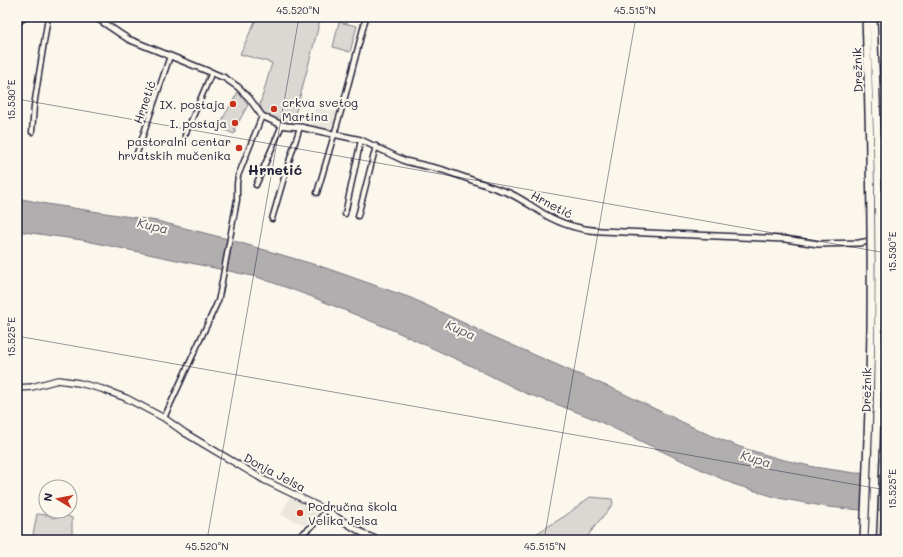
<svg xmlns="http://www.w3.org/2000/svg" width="903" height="557" viewBox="0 0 903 557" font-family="Mali,sans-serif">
	<rect width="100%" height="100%" fill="#fbf7ec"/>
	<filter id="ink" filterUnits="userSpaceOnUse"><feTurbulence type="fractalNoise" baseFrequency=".025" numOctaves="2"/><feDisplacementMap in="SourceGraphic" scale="8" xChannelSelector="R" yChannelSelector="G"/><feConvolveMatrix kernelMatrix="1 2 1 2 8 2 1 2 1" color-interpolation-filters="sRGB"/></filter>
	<g filter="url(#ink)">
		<path fill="#ebe7df" d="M315,107L337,112L332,131L311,126Z
			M290,496L320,511L314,520L307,526L281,515Z"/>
		<path fill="#dbd8d3" stroke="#7e7d87" d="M257,17H321L297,108L292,123C279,122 262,120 260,104L272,63L240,54Z
			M339,22L357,26L350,52L333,47Z
			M238,92L248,105L234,130L236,131L234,134L218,127Z
			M886,457V473L879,474L880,458Z
			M590,497L612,499L613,504L595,526L585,540H526L565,516Z
			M886,509V540H879L881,511L876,510Z
			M37,514L48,515L53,518L65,515L72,518V540H32Z"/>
		<path fill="#b1aeb0" stroke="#787681" d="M17,198L47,204L157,221L224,238L323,267L411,298L485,333L571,371L616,390L705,433L740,447L780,459L814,467L855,473L879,474L886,473V510H861L828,507L778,498L733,484L672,456L592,418L556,404L525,393L469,365L395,331L310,296L257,277L82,240L17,231Z"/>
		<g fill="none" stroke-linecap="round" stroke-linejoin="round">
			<defs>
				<path id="minor" d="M17,23L26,17
					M32,132L34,106L48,17
					M185,135L212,72
					M136,156L170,56
					M256,185L282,125
					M317,193L344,101L366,17
					M345,214L361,140
					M358,216L376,146
					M272,219L286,171L300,127
					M164,418L218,301L220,292L237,200V184L238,176L262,116
					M294,540C306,531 318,523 326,510"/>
				<path id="tertiary" d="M95,17L128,39L225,78L238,87L249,98L262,116L282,125L287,126L300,127L361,140L405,161L443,170L509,193C522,199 533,207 544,214C561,224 581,230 601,231L785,239L818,244L859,243L886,238"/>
				<path id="secondary" d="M17,388L32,387L58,380L79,383L102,389L126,398L164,418L185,433L264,480L326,510L338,518L366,535L378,540"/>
			</defs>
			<use href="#minor" stroke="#22223b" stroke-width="7"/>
			<use href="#tertiary" stroke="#22223b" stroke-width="8"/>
			<use href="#secondary" stroke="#22223b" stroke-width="8"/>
			<use href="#minor" stroke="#fbf7ec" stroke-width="4"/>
			<use href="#tertiary" stroke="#fbf7ec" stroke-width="5"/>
			<use href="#secondary" stroke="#fbf7ec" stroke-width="5.5"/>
			<defs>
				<path id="motorway-bridge" d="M864,540C867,469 870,399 871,328C872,225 870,121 866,17
					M872,540C881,366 881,191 873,17"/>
			</defs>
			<use href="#motorway-bridge" stroke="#22223b" stroke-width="10" stroke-linecap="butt"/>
			<use href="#motorway-bridge" stroke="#fbf7ec" stroke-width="7"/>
		</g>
	</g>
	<path fill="none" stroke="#22223b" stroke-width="1" stroke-opacity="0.45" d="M17,99L886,253M17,336L886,490M207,540L299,17M544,540L636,17M881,540L886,512"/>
	<g fill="#c8321e" stroke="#fbf7ec" stroke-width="1.5">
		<circle cx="233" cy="104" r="4"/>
		<circle cx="274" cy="109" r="4"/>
		<circle cx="235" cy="123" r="4"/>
		<circle cx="239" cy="148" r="4"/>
		<circle cx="300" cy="513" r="4"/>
	</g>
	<g text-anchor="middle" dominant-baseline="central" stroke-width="4" stroke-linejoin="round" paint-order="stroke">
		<g font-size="12" fill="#22223b" stroke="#fbf7ec">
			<text transform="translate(857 70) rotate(-92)">Drežnik</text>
			<text transform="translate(144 102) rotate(-71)">Hrnetić</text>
			<text transform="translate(552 204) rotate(28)">Hrnetić</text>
			<text transform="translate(866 390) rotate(-89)">Drežnik</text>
			<text transform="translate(275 472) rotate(28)">Donja Jelsa</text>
		</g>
		<g font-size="12" fill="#22223b" stroke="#fbf7ec" text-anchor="end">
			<text x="282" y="102" text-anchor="start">crkva svetog<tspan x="282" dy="14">Martina</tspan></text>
			<text x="225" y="104">IX. postaja</text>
			<text x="227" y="123">I. postaja</text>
			<text x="231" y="141">pastoralni centar<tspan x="231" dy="14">hrvatskih mučenika</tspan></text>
			<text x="308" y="506" text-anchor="start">Područna škola<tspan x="308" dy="14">Velika Jelsa</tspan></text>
		</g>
		<g font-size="13" font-style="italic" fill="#545364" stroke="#fbf7ec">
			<text transform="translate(153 225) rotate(13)">Kupa</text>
			<text transform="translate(461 329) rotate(24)">Kupa</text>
			<text transform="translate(756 458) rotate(17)">Kupa</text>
		</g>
		<g font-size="14" font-weight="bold" fill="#22223b" stroke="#fbf7ec">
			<text x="275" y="169">Hrnetić</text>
		</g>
	</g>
	<rect width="903" height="557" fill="none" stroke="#fbf7ec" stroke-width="44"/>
	<g transform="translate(58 499) rotate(280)"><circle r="19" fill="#fbf7ec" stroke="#a4a2a5"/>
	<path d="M0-3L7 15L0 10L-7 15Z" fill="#c8321e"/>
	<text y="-6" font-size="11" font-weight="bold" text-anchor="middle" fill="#22223b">N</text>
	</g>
	<rect x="22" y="22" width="859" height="513" fill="none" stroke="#22223b" stroke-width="1.5"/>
	<g font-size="10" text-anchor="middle" fill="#22223b">
		<text x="298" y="14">45.520°N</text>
		<text x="635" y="14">45.515°N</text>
		<text transform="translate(11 100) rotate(-90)" y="4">15.530°E</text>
		<text transform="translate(892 252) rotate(-90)" y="4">15.530°E</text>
		<text transform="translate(11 337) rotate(-90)" y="4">15.525°E</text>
		<text transform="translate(892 489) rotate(-90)" y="4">15.525°E</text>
		<text x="207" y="550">45.520°N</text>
		<text x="545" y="550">45.515°N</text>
	</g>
</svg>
